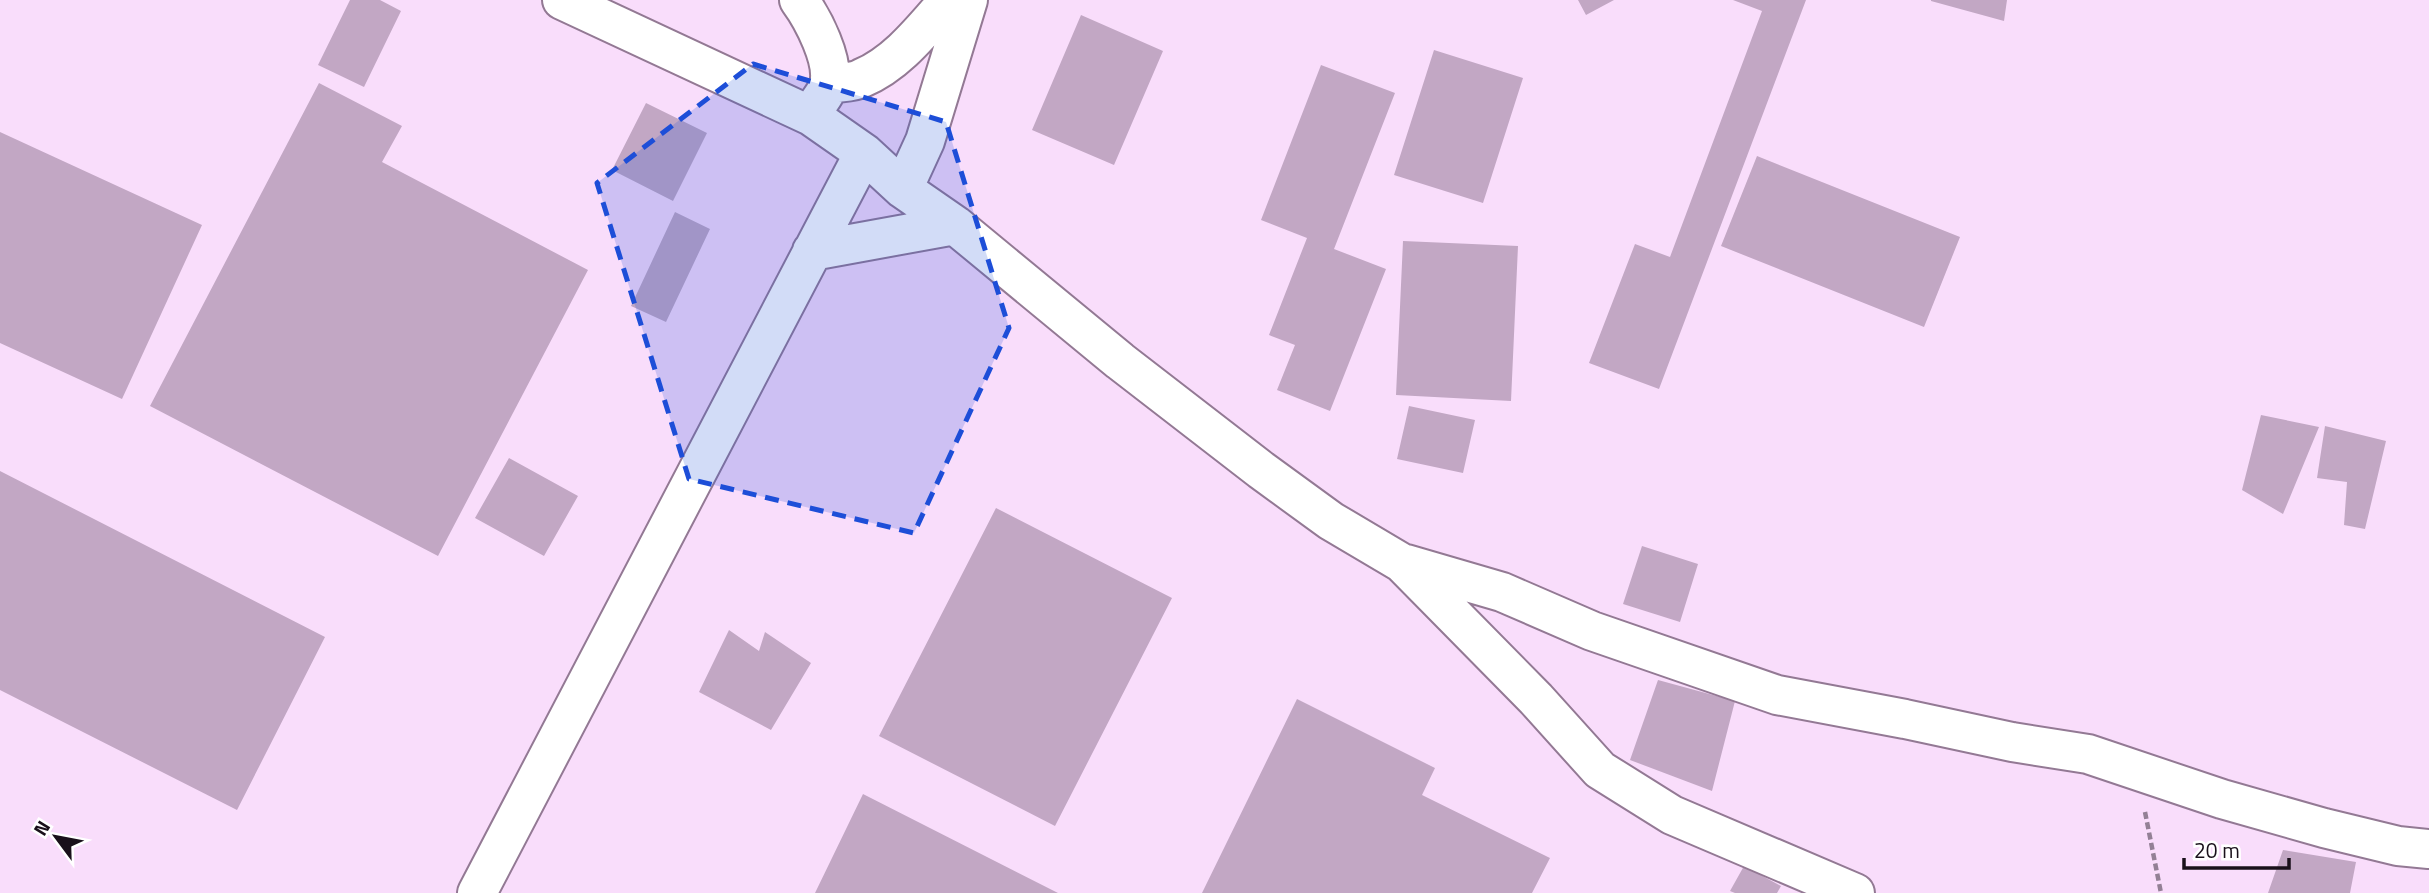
<svg xmlns="http://www.w3.org/2000/svg" width="2429" height="893" viewBox="0 0 2429 893" font-family="'Titillium Web',sans-serif">
	<rect width="100%" height="100%" fill="#f9ddfb"/>
	<path fill="#c2a7c4" d="M350,0H380L401,11L364,87L318,65Z
		M1578,0H1614L1586,15Z
		M1733,0H1806L1659,389L1589,363L1635,244L1670,257L1762,11Z
		M1931,0H2007L2004,21L1931,1Z
		M1081,15L1163,51L1114,165L1032,130Z
		M1434,50L1523,78L1483,203L1394,175Z
		M1321,65L1395,93L1334,249L1386,269L1330,411L1277,390L1295,345L1269,335L1307,238L1261,220Z
		M319,83L402,126L382,162L588,270L438,556L150,406Z
		M646,103L707,133L673,201L612,170Z
		M0,132L202,225L122,399L0,343Z
		M1757,156L1960,237L1924,327L1721,246Z
		M675,212L710,229L666,322L631,306Z
		M1403,241L1518,246L1511,401L1396,395Z
		M1409,406L1475,420L1463,473L1397,459Z
		M2261,415L2319,427L2283,514L2242,490Z
		M2325,426L2386,441L2365,529L2344,525L2347,482L2317,478Z
		M509,458L578,496L544,556L475,518Z
		M0,471L325,637L237,810L0,690Z
		M996,508L1172,598L1055,826L879,736Z
		M1642,546L1698,564L1680,622L1623,604Z
		M729,630L759,651L765,632L811,663L771,730L699,692Z
		M1658,680L1735,701L1712,791L1630,760Z
		M1297,699L1435,768L1422,795L1550,858L1532,893H1202Z
		M863,794L1058,893H815Z
		M2283,850L2356,862L2350,893H2268Z
		M1744,866L1781,886L1777,893H1735L1730,891Z"/>
	<g fill="none" stroke-linecap="round" stroke-linejoin="round">
		<defs>
			<path id="minor" d="M562,0L811,116L864,153L903,189L955,225L1120,361L1261,470L1331,521L1402,563L1536,699L1600,770L1672,815L1855,893
				M799,0C813,19 835,61 829,85C827,91 821,99 817,105
				M829,84C839,82 853,83 862,78C898,63 924,28 949,0
				M903,189L925,141L968,0
				M812,251L955,225
				M1406,564L1502,592L1592,631L1777,695L1905,719L2012,742L2088,754L2222,799L2324,828L2398,846L2429,849
				M477,893L864,153"/>
		</defs>
		<use href="#minor" stroke="#937994" stroke-width="42"/>
		<path stroke="#938095" stroke-width="4.5" stroke-dasharray="7 3.5" stroke-linecap="butt" d="M2145,812L2161,893"/>
		<use href="#minor" stroke="#fff" stroke-width="38"/>
	</g>
	<path fill="#1d4ed8" fill-opacity="0.2" stroke="#1d4ed8" stroke-width="5" stroke-dasharray="14 9" stroke-linejoin="round" d="M753,64L946,122L1009,328L914,533L689,479L597,183Z"/>
	<g transform="translate(56 837) rotate(302)" stroke="#ffffff" stroke-width="5" paint-order="stroke">
	<path d="M0-5L12 26L0 18L-12 26Z" fill="#19101a"/>
	<text y="-10" font-size="19" font-weight="bold" text-anchor="middle" fill="#19101a">N</text>
	</g>
	<path d="M2184 858v10h105v-10" fill="none" stroke="#19101a" stroke-width="3.5"/>
	<text x="2194" y="858" font-size="21" fill="#19101a" stroke="#ffffff" stroke-width="5" paint-order="stroke">20 m</text>
</svg>
